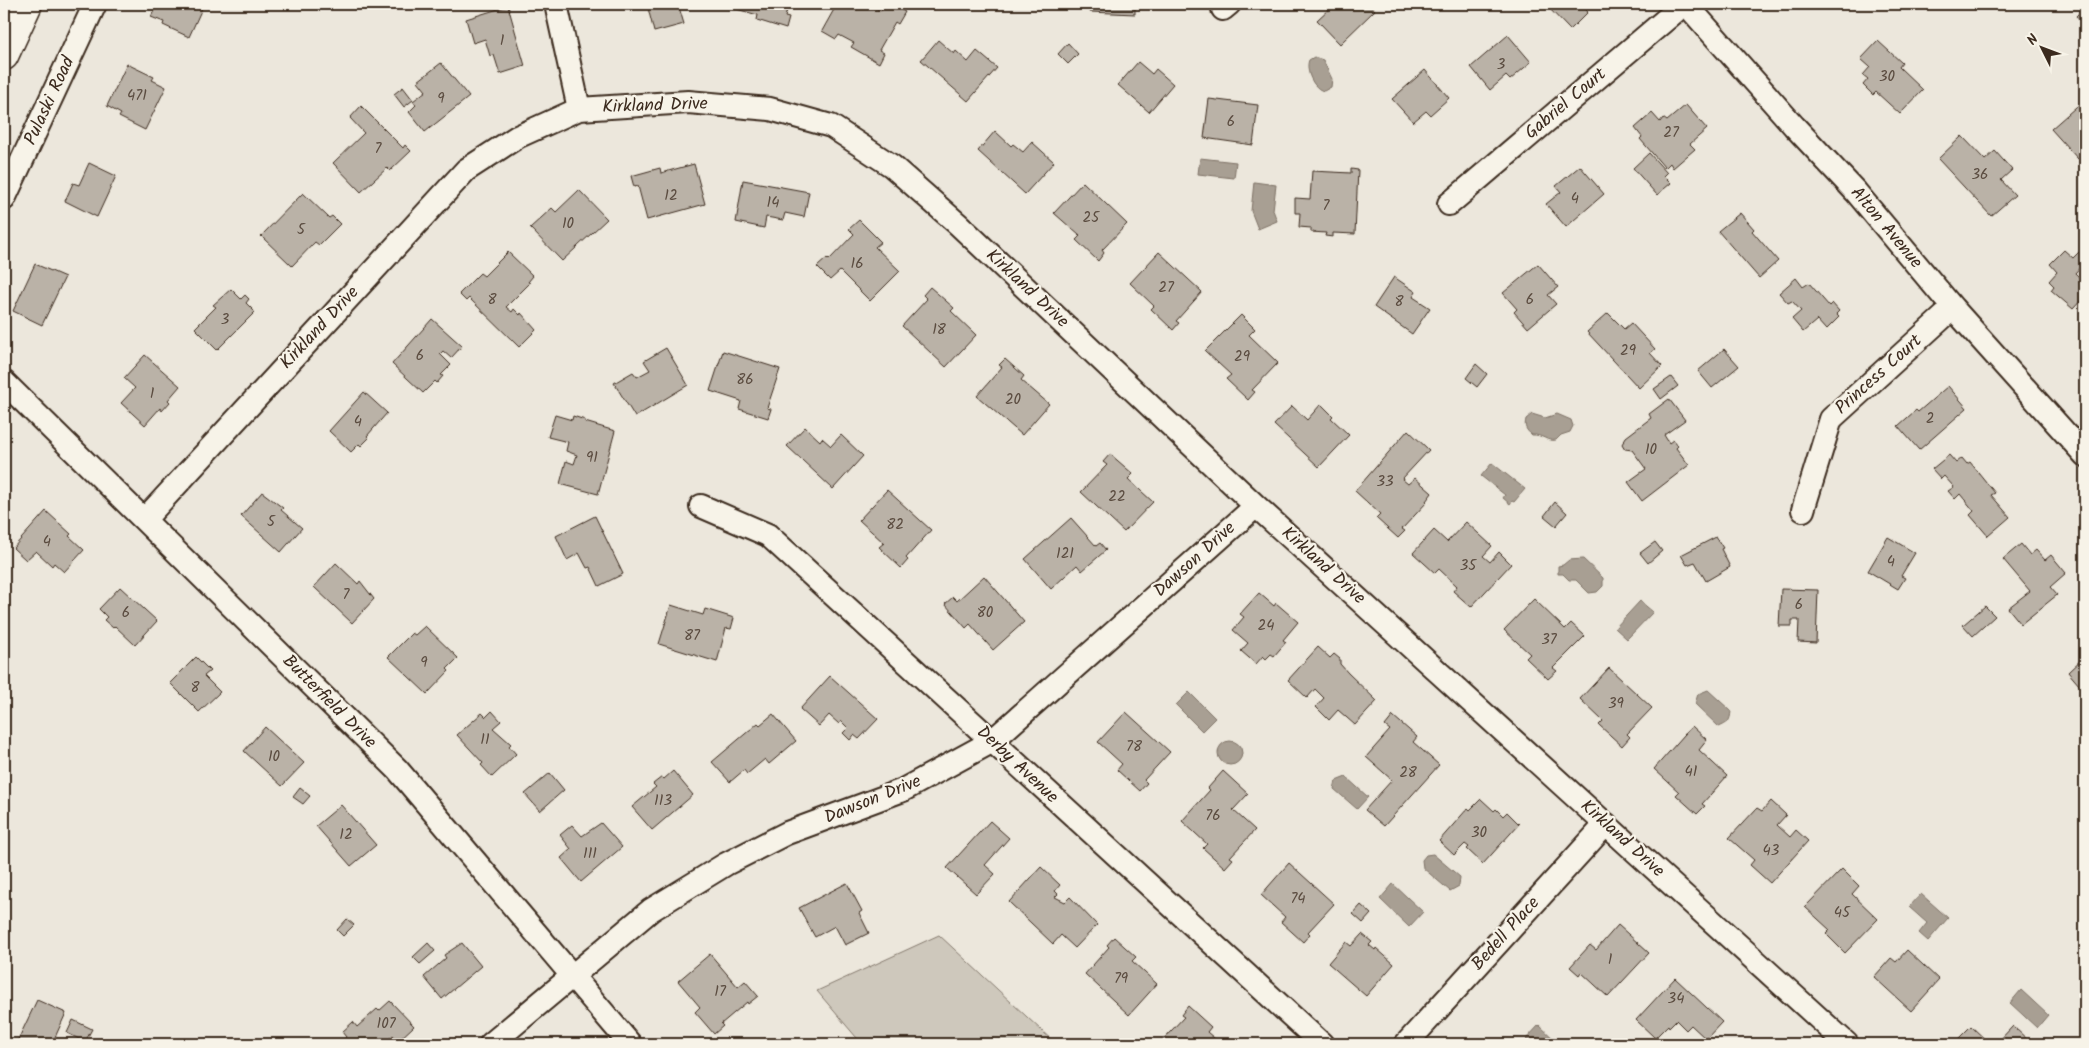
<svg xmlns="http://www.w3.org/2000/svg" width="2089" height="1048" viewBox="0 0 2089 1048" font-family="Kalam,sans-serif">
	<rect width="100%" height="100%" fill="#ece7dc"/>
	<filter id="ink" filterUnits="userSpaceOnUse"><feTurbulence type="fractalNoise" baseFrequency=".02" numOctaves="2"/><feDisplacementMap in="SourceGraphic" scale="10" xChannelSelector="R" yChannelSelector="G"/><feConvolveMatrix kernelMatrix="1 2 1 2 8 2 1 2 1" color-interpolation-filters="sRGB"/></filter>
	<g filter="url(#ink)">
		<path fill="#cec8bc" stroke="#84796d" d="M939,935L1056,1044H862L817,991Z"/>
		<path fill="#a89f93" stroke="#7c7064" d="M1314,57L1323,60L1332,79L1331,87L1324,91C1313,89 1305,70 1309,60Z
			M1200,158L1236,162L1234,178L1198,174Z
			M1254,182L1276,185L1273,210L1277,221L1258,229L1251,211Z
			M1532,414L1545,418L1557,414L1571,420L1573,426L1570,432L1561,435L1556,440C1547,442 1542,434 1532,435C1526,430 1524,427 1526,419Z
			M1492,463L1525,489L1514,502L1512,501L1510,504L1503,498L1505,495L1481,476Z
			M1583,559L1603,578V586L1597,592L1589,593L1576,580H1569L1563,574H1558V566L1563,565L1569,560Z
			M1640,601L1653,612L1627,639L1615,628Z
			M1708,690L1731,711C1730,722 1728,723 1719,727L1695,704L1698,694Z
			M1189,692L1215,718L1202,731L1176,705Z
			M1218 753a12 12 0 1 1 24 0a12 12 0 1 1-24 0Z
			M1346,777L1368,797L1357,809L1334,789L1336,781Z
			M1433,854L1460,877L1459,886L1450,891L1423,868L1422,860L1426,855Z
			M1393,884L1423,912L1409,927L1380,899Z
			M1921,894L1948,918L1928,941L1919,933L1927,923L1909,907Z
			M2021,990L2048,1015L2037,1028L2010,1003Z
			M1539,1025L1559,1044H1531L1526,1039Z"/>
		<path fill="#bab2a7" stroke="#3b2a1e" d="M157,4H204L189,37L163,25L164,22L151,17Z
			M647,4H678L684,24L654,32Z
			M726,4H789L785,17L789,18L786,29L757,20L758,15L725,6Z
			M837,4H868L881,11L886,4H891L905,12L898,24L895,22L879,50L884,53L879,63L851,47L854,43L839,35L836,39L822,31Z
			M1090,4H1135V14L1090,12Z
			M1326,4H1369L1375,10L1340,44L1317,20L1330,8Z
			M1545,4H1591L1585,9L1588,12L1570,30Z
			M508,6L525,66L500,74L494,55L490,56L485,39L473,43L466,19Z
			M2085,7V26L2076,16Z
			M1508,35L1531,62L1510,80L1506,76L1490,90L1471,67Z
			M938,40L954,54L956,51L968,62L977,51L997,68L968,101L921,60Z
			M1878,41L1902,63L1899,67L1923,90L1900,114L1876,92L1873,95L1863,85L1868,79L1863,75L1870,67L1861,59Z
			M1068,43L1078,54L1068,64L1058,54Z
			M1138,62L1152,74L1156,69L1173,84L1149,112L1118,85Z
			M441,63L469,97L425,132L409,112L416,105L413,101L426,91L418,81Z
			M127,64L154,77L152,80L166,87L145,130L119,117L121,114L107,106Z
			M1425,70L1449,98L1430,115L1426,111L1413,122L1392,99Z
			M403,87L413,100L404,107L394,94Z
			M2085,94V153L2078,159L2051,129L2084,100L2082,97Z
			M1209,99L1258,105L1253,145L1204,138Z
			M1686,105L1707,129L1690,144L1695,149L1673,168L1670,163L1665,168L1640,139L1642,137L1635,128L1652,113L1660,122L1663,118L1667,121Z
			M361,106L403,148L405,145L411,151L390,171L387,168L361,192L333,163L364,133L350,118Z
			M995,131L1011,146L1013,144L1023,152L1032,142L1054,162L1025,194L978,151Z
			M1962,136L1985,160L1995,151L2012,170L2001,180L2015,195L1991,216L1938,159Z
			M1649,153L1667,173L1664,176L1671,183L1657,195L1633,168Z
			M89,163L116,176L97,217L65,201L73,183L79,185Z
			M694,164L705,204L647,220L638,186L634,187L631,176L660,168L661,173Z
			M1580,166L1604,194L1566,227L1546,204L1561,192L1556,186Z
			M1351,169L1358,170L1355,234L1333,233V237L1325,236L1326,233L1311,232V228L1299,227L1300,213H1295V198L1310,199L1312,171L1351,173Z
			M743,180L809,192L804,217L785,213L783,220L766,217L764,228L736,222Z
			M1083,182L1127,224L1102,250L1104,253L1098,261L1076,240L1080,236L1054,213Z
			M579,190L607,219L562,261L530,228L552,208L556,212Z
			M303,193L329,218L332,216L340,224L319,245L315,242L292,266L261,236Z
			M1740,213L1754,229L1752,231L1778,261L1759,278L1718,231Z
			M859,220L881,242L875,247L900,271L870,301L840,271L830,280L817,267L827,258L829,260L854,234L849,229Z
			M2064,250L2073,258L2079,252L2085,258V262L2075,273L2085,283V296L2073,309L2051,290L2054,286L2049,281L2057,272L2050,264Z
			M508,252L533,276L528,282L530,283L506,307L512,312L514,309L520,315L521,313L536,330L519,347L469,298L466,301L459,294L480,273L484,276Z
			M1159,252L1202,292L1176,321L1179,323L1173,330L1151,309L1154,306L1130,283Z
			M35,264L65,277L42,325L13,311Z
			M1538,264L1558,287L1548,295L1556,304L1528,328L1514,312L1517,309L1503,293Z
			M1394,277L1416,292L1413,297L1430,308L1412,334L1374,307Z
			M1796,278L1803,287L1809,283L1829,306L1832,303L1839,311L1836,314L1839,317L1826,330L1817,320L1803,332L1792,319L1801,311L1792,301L1788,303L1779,293Z
			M930,287L954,308L951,311L976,335L946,367L902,326L927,299L923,295Z
			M231,289L241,299L245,295L249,299L246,303L255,312L217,350L195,328L216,307L213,305Z
			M1608,313L1624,329L1631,323L1655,349L1650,353L1662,366L1639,388L1587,332Z
			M1241,315L1255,329L1249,335L1278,363L1252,390L1255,392L1248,400L1226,379L1231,375L1205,351Z
			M432,319L462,346L451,358L443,351L440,354L451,365L441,375L443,376L437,383L435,381L423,393L392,364Z
			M666,348L688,385L635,417L614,383L633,372L637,377L650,370L644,361Z
			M1724,349L1739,366L1712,388L1698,371Z
			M723,351L780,369L767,408L771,409L768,418L739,409L741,401L710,391Z
			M145,355L180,386L168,400L170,402L162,411L160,408L145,425L121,403L135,388L124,378Z
			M1005,359L1024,376L1021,380L1049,404L1022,435L977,396L1002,367L999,365Z
			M1476,364L1487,374L1477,387L1466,378Z
			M1671,377L1678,386L1661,399L1654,389Z
			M1948,386L1967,408L1919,450L1898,426L1916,410L1918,412Z
			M364,392L387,413L367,436L369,438L361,446L359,444L351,452L329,431Z
			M1669,399L1685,420L1664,435L1669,443L1673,440L1678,446L1676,448L1689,465L1642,501L1628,482L1646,469L1632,450L1625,449L1622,444L1626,437L1651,418L1649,414Z
			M1321,404L1333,416L1331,418L1349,435L1319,467L1274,425L1292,406L1307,420Z
			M555,415L572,420L573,416L585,420V422L615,431L598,494L560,484L566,461L574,464L577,455L566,451L568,442L548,437Z
			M805,427L820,441L822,438L831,446L841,435L863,456L833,489L787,446Z
			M1408,430L1429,450L1402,479L1408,484L1415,478L1432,493L1426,501L1427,502L1402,529L1405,531L1398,538L1376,518L1380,514L1355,491Z
			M1110,454L1133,474L1128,479L1153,502L1124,532L1081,492L1107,465L1103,462Z
			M1949,455L1956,463L1962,458L1967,464L1970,462L1995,493L1991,495L2010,517L1988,536L1970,515L1974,511L1960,494L1955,499L1948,491L1954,487L1944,476L1941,479L1932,469Z
			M887,490L931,530L906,558L908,560L901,568L879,547L884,543L859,520Z
			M262,492L283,508L281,510L302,528L281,552L241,516Z
			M1555,502L1567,513L1556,526L1544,516Z
			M46,511L71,534L69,536L84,550L64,572L54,563L52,566L36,551L26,560L13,548Z
			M595,516L623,574L599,586L590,567L587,568L579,553L567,560L556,536Z
			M1071,518L1096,546L1100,543L1106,550L1082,571L1077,565L1051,589L1025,559Z
			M1466,522L1492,546L1483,556L1490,562L1499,552L1511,564L1471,607L1453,591L1457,586L1439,569L1435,573L1413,553L1434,530L1447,542Z
			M1716,537L1723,548L1721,549L1730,567L1706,581L1695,562L1687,565L1681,555Z
			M1888,537L1915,553L1901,576L1905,578L1898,589L1868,571Z
			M1655,542L1662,551L1648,563L1640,553Z
			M2021,544L2030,555L2036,550L2045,560L2051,555L2066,573L2050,587L2057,595L2021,624L2008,608L2030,591L2003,559Z
			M336,563L358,584L360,581L374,599L352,623L314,587Z
			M984,576L1024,622L993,650L970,624L966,628L945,604L953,597L957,601Z
			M120,587L157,621L135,645L115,626L113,628L104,620L107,617L99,609Z
			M1781,589L1818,590L1816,643L1798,642L1799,620H1792V626H1779Z
			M1259,593L1274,606L1276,603L1298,622L1283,640L1286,642L1274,656L1271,654L1266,659L1263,656L1256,664L1241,651L1248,643L1233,630L1244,617L1240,614Z
			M1534,599L1565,629L1571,623L1585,636L1553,668L1557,671L1548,679L1526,658L1530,654L1504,630Z
			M671,605L703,615L705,609L734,618L731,629L726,628L717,662L659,644Z
			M1985,606L1995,616L1973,636L1963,625Z
			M425,626L458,658L447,669L449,671L427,694L388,657L412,633L415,635Z
			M1318,647L1330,658L1334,654L1340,659V664L1348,673L1377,701L1355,725L1338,710L1329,720L1316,707L1324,698L1315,689L1307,698L1288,680Z
			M2085,656V692L2068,672Z
			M196,657L210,671L204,676L220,692L199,712L170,683Z
			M1609,668L1652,708L1627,734L1630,737L1622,746L1599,725L1603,721L1580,699Z
			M830,676L878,719L859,739L854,735L850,740L843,733L848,728L841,721L839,724L829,715L819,726L800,709Z
			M492,711L501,721L493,728L511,744L509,746L516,754L492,777L481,765L483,763L457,735L482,713L486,717Z
			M1126,712L1170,752L1144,780L1147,783L1140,791L1117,770L1122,764L1098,742Z
			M773,714L796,741L769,764L765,759L747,774L744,770L730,782L712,762L758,723L760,725Z
			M1393,716L1417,737L1413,742L1439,765L1384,826L1365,810L1392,780L1366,757L1390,730L1385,726Z
			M1692,726L1707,740L1699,750L1727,776L1702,804L1705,806L1697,814L1676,795L1679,792L1654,769Z
			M265,727L304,763L282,786L244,751Z
			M673,771L693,795L652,830L632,807L656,787L653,784L662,777L664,779Z
			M1223,771L1248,794L1233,810L1255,830L1230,857L1233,859L1225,868L1203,848L1207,844L1182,821L1210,790L1208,788Z
			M550,773L564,790L540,811L525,794Z
			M300,788L310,796L303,804L293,797Z
			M1481,799L1494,811L1496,809L1503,816L1507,812L1519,824L1483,864L1467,849L1469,847L1465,844L1454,855L1439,841L1468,808L1470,810Z
			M1771,801L1786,815L1777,825L1790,837L1796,830L1808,841L1770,883L1750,865L1754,860L1729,838L1757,808L1762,811Z
			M341,805L376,845L351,866L316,826Z
			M990,821L1009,838L985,865L995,874L976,894L947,868Z
			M601,823L622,847L581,882L561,858L571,849L560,835L572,825L582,836Z
			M1289,863L1334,904L1308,932L1310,934L1303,942L1281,922L1285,917L1261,895Z
			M1041,867L1060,885L1055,891L1058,894L1055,897L1065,902L1070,897L1097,925L1075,948L1061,935L1053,944L1009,902Z
			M1842,869L1859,886L1852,894L1878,919L1845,953L1826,934L1830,930L1805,907Z
			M847,883L862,911L859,913L869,933L845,945L835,926L815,937L799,908Z
			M1361,905L1371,914L1363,923L1353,914Z
			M347,919L354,925L343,936L337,930Z
			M1618,925L1649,953L1608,997L1581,972L1579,975L1570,967L1590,945L1596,950Z
			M1362,934L1372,942L1369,945L1375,950L1376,948L1394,964L1366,996L1328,963L1346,942L1351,946Z
			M1114,937L1136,957L1132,961L1157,984L1129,1015L1085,974L1109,947L1107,945Z
			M428,943L435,951L420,964L413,957Z
			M462,943L481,966L442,999L424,977L446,958L444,955Z
			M1907,950L1939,980L1911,1011L1874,977L1891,958L1896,962Z
			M710,954L738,987L745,981L758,996L748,1004L747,1002L721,1024L723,1026L714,1034L695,1012L700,1007L678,981Z
			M1675,978L1722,1022L1706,1039L1691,1025L1686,1030L1676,1020L1669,1027L1668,1025L1655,1038L1636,1020Z
			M37,1000L66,1013L52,1044H16Z
			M390,1001L414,1026L398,1041L393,1035L384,1044H346L343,1041L346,1037L342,1032L353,1022L357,1027L377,1009L379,1011Z
			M1188,1006L1211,1027L1207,1032L1221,1044H1159L1184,1017L1181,1015Z
			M73,1020L92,1029L85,1042L67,1033Z
			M1971,1026L1990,1044H1953Z
			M2013,1026L2032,1044H1996Z"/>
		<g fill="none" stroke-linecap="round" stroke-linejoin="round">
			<defs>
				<path id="minor" d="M556,4L579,109
					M1686,4L1794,126L1856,192L1953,308L2085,455
					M1223,9L1229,4
					M4,199L95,4
					M1449,204L1684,4
					M4,382L397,769L630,1044
					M701,506L768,535L1322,1044
					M1803,510L1831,419L1953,308
					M145,519L466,170L517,137L579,109L688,102L770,109L831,126L892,166L959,225L1256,506L1847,1044
					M491,1044L651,910L726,864L787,833L903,790L991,742L1256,506
					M1406,1044L1606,824"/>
				<path id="secondary" d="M4,56L28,4"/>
			</defs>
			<use href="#minor" stroke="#3b2a1e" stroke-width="26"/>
			<use href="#secondary" stroke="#3b2a1e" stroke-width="31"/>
			<use href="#minor" stroke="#f7f3e8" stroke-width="22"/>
			<use href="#secondary" stroke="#f7f3e8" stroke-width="28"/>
		</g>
	</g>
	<g text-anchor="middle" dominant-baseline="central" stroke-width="4.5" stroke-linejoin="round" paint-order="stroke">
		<g font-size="15" fill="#5b4c40">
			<text x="502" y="41">1</text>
			<text x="1501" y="65">3</text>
			<text x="1887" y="77">30</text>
			<text x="137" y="96">471</text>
			<text x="441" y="99">9</text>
			<text x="1231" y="122">6</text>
			<text x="1671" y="133">27</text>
			<text x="378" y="149">7</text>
			<text x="1980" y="175">36</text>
			<text x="671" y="196">12</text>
			<text x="1575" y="199">4</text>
			<text x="773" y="203">14</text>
			<text x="1326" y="206">7</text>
			<text x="1091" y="218">25</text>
			<text x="568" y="224">10</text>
			<text x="301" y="230">5</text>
			<text x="857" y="264">16</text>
			<text x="1166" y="288">27</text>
			<text x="492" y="300">8</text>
			<text x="1530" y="300">6</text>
			<text x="1399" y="302">8</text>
			<text x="225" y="320">3</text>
			<text x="939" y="330">18</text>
			<text x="1628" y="351">29</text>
			<text x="420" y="356">6</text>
			<text x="1242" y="357">29</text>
			<text x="745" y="380">86</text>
			<text x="152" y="394">1</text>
			<text x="1013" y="400">20</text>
			<text x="1930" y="419">2</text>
			<text x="358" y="422">4</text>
			<text x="1651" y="450">10</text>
			<text x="592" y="458">91</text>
			<text x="1385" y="482">33</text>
			<text x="1117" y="497">22</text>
			<text x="271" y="522">5</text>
			<text x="895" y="525">82</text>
			<text x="47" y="542">4</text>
			<text x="1065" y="554">121</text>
			<text x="1891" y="562">4</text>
			<text x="1468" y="566">35</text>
			<text x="346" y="595">7</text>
			<text x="1799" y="605">6</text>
			<text x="126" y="613">6</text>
			<text x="985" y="613">80</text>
			<text x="1266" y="626">24</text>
			<text x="692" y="636">87</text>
			<text x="1549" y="640">37</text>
			<text x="424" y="663">9</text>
			<text x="195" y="688">8</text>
			<text x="1616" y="704">39</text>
			<text x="485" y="740">11</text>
			<text x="1134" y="747">78</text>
			<text x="274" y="757">10</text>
			<text x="1691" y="772">41</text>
			<text x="1408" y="773">28</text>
			<text x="663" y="801">113</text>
			<text x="1213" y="816">76</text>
			<text x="1479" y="833">30</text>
			<text x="346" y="835">12</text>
			<text x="1771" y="851">43</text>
			<text x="590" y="854">111</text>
			<text x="1298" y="899">74</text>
			<text x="1842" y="913">45</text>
			<text x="1610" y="960">1</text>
			<text x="1121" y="979">79</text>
			<text x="720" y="992">17</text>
			<text x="1676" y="999">34</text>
			<text x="386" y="1024">107</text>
		</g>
		<g font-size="18" fill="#3b2a1e" stroke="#f7f3e8">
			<text transform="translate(50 101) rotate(-65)">Pulaski Road</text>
			<text transform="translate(1566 104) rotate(-40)">Gabriel Court</text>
			<text transform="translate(655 106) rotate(-2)">Kirkland Drive</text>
			<text transform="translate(1886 228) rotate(50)">Alton Avenue</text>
			<text transform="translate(1027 289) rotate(43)">Kirkland Drive</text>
			<text transform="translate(320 328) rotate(-47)">Kirkland Drive</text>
			<text transform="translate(1879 375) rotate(-42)">Princess Court</text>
			<text transform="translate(1195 560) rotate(-42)">Dawson Drive</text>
			<text transform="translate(1323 566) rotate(42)">Kirkland Drive</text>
			<text transform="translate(329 702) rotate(45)">Butterfield Drive</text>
			<text transform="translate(1017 765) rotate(43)">Derby Avenue</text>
			<text transform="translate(873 800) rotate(-22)">Dawson Drive</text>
			<text transform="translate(1622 839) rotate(42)">Kirkland Drive</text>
			<text transform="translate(1506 934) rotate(-48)">Bedell Place</text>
		</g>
	</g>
	<rect width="2089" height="1048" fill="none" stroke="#f7f3e8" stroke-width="20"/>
	<rect x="10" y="10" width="2069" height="1028" fill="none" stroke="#3b2a1e" stroke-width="2" filter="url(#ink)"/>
	<g transform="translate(2042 48) rotate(312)" stroke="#f7f3e8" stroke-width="4" paint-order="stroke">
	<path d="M0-4L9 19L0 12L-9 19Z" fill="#3b2a1e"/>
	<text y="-8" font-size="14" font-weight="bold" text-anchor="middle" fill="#3b2a1e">N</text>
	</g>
</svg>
